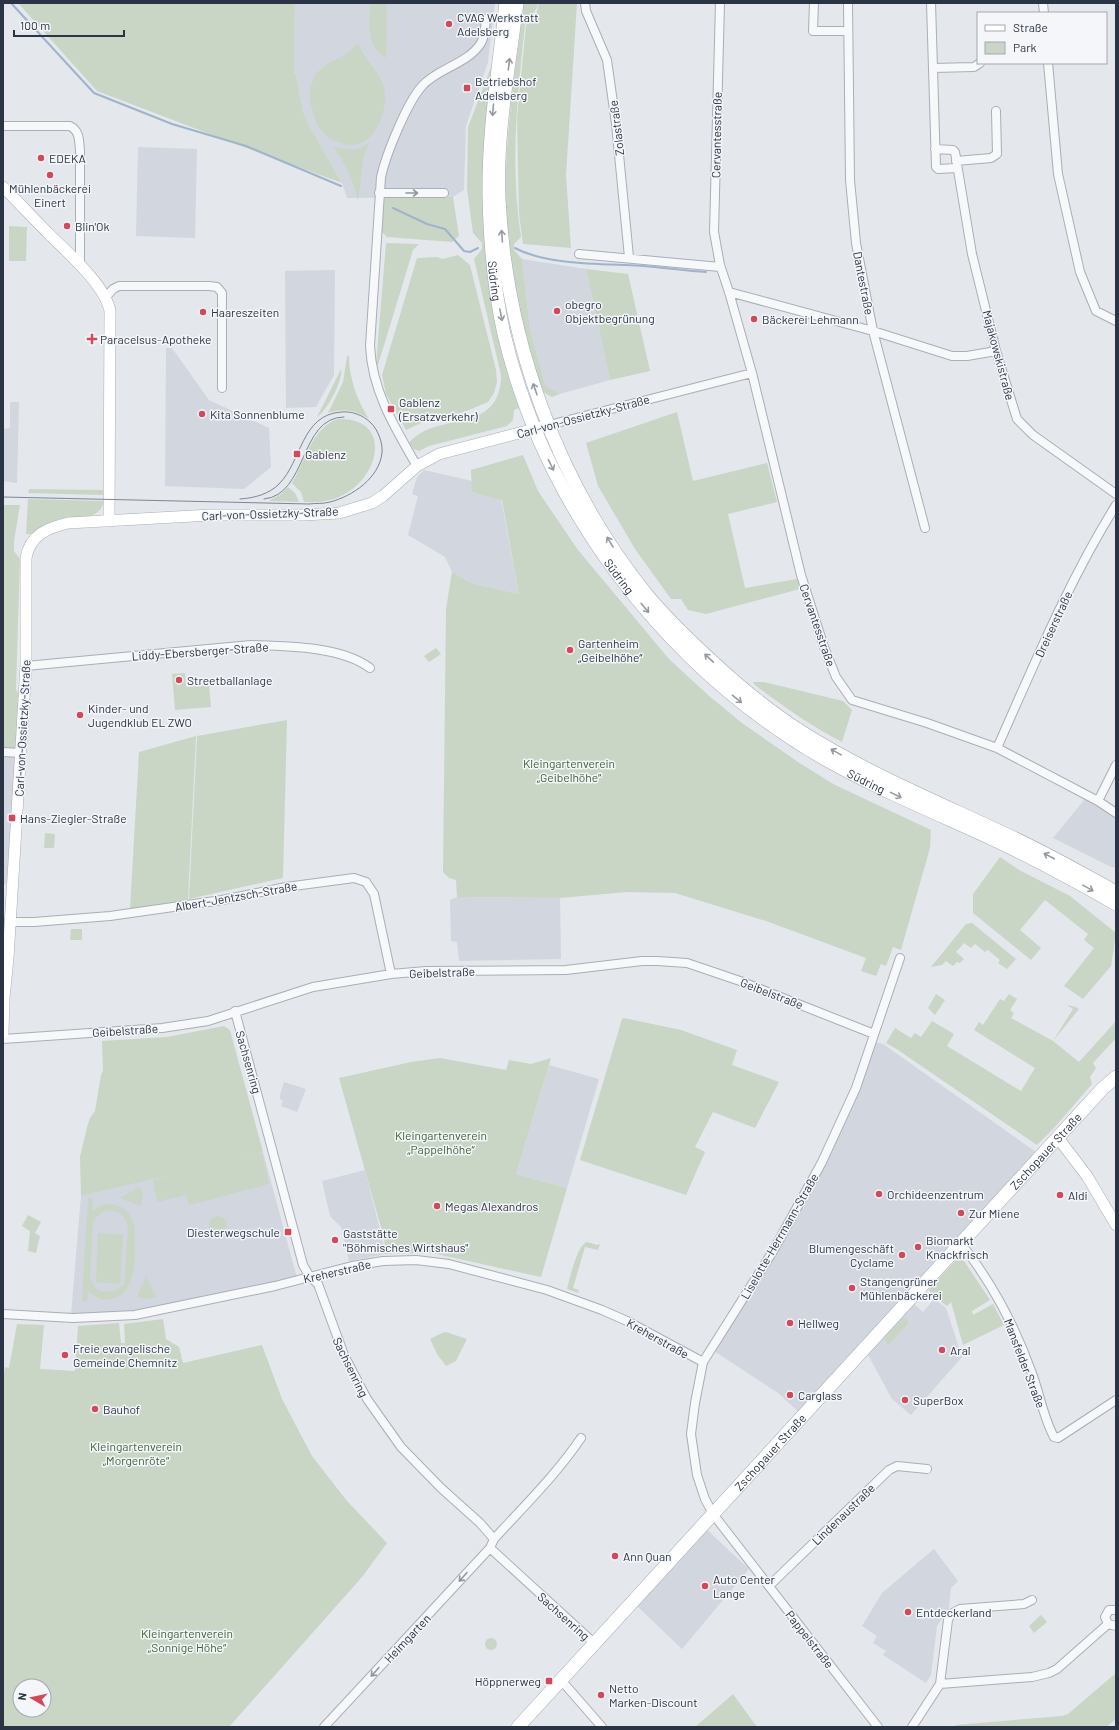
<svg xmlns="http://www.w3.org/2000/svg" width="1119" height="1730" viewBox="0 0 1119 1730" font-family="Barlow,sans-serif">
	<rect width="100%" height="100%" fill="#e4e7ec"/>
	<path fill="#d2d6de" d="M295,3H495L488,62L466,126L464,190L453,197L347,198L342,183L311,129L303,112L296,75L294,73Z
		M138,147L197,149L195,238L136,236Z
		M522,259L586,269L610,380L560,394L545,385L530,329Z
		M335,270L334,375L316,407L286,408L285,271Z
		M166,348H172L209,400L269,428L271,467L244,489L165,486Z
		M10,402H19L17,483L3,481V429L10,428Z
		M424,470L472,481V492L501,499L519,594L471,583L452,572L445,557L408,535L418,496L412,494L417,477Z
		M3,755L14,756L17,764L9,882L3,885Z
		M1089,794L1116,811V868L1109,866L1053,838Z
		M457,897L560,898L561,959L459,961L457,942L451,941L450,900Z
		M875,1042L883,1044L1036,1152L801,1414L778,1393L714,1351L800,1211L827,1160Z
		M549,1065L599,1079L567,1188L516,1174Z
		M284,1082L306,1089L297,1112L281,1106L283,1101L280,1099V1095Z
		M263,1152L297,1278L135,1313L71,1315L81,1196L197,1169Z
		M365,1170L386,1254L349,1261L341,1227L330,1216L322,1181Z
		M934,1299L946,1308L962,1357L911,1415L892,1399L867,1353L913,1303L923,1312Z
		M707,1530L749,1569L682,1649L636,1605Z
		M934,1549L958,1581L951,1588L949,1608L937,1626L931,1675L926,1683L883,1655L886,1651L873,1643L877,1636L862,1626L882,1593Z"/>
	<path fill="#c9d6c5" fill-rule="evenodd" d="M18,3H295L294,73L296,75L303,112L311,129L342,183L241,146L97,91Z
		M370,3H387L386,58C365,45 370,25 370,3Z
		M521,3H538C537,13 528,16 525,25C517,96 510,167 521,237L514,244V250L522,259L530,329L545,385L560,394L552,397L543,392C530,353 519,314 512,274C497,187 511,99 523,13L520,10Z
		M539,3H577L566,175L571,248L523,244L519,214L517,117L526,26L528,20L536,15Z
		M358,43C364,61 383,73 385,93C387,111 376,139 358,144C345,148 324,138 318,126C315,122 314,114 312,109C309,98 309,86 315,76C323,63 338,60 349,52C352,49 355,46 358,43Z
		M493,62L488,123L505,355L509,379L519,408L514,410L513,420L507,426L429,446L419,451L414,449L409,443C436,410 501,436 501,375L474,259L482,249V243L473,233L467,189L468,127Z
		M369,143L363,159L358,201C353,180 346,163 333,147C349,150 356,152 369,143Z
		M453,197L459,236L452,242L387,237L382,232L383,198Z
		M9,226L27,227L26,261H9Z
		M386,243L419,244L413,250L378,365H376Z
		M458,255L470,265L496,370L497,382L494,393L488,402L464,412L425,421L406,430L386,394L382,375L417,258L437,257L443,259Z
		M586,269L628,274L650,371L610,380Z
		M347,356H349C349,378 357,400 369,419C356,410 343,408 328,413L343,382Z
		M341,369C344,379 327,411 317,417Z
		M677,412L693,481L767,463L777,502L728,514L745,588L797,579L800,589L706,614L688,610L681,599H671L635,549L598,486L586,443Z
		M338,419C392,417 381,476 343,495C331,502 317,502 304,502L301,492L292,483C305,462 312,427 338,419Z
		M523,455L538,491L578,550L669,659L708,695L742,723L798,762L835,785L931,830L930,848L901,950L893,947L886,966L881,964L876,976L861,971L866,958L766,921L675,893L627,892L560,898L457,897L456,880L449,878L443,872L446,609L452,572L471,583L519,594L502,500L472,492L471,470Z
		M288,487L295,493L299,502L270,501V500L281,494Z
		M29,489L104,490L103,495L28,493Z
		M28,499L104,501C99,523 75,515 59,519C48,522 40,528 31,534H26Z
		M3,505H20L14,541V551L20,559L16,689L18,694H24L20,753L3,752Z
		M436,648L441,654L429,662L424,656Z
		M185,673L186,687L209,685L211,707L175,710L172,674Z
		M753,682H764L843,701L852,710L842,742C810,725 782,706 754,684Z
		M287,720L283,878L189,899L197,736Z
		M196,736L188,900L130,909L139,752Z
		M45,833L55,834L54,848H44Z
		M1000,857L1019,870L1070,896L1116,933L1111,966L1083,999L1064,986L1094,948L1084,940L1088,934L1045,900L1020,930L1041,948L1031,960L973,913V894Z
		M972,923L1016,959L1007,969L998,963L1000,960L988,950L985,952L975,944L971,948L964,943L956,952L964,959L960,963L957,962L953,966L946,961L942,965L931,967L966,924Z
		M71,929H82V940H70Z
		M936,994L945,1000L935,1015L928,1008Z
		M1009,994L1017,999L1010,1010L1014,1013L1011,1018L1053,1041L1073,1009L1067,1005L1076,1007L1079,1009L1053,1041L1079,1062L1116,1021V1038L1093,1063L1096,1068L1090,1077L1092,1084L1054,1128L1037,1145L898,1050L886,1043L895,1028L911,1038L915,1033L921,1037L932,1021L954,1034L947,1046L1021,1091L1035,1068L974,1030L979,1022L983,1025L1000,999L1004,1001Z
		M624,1018L681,1030L737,1050L732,1065L779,1082L755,1128L713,1112L695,1147L705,1152L686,1195L580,1160L622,1019Z
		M224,1026L230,1030L263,1152L239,1159L262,1153L269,1184L189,1205L186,1195L157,1202L153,1180L172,1175L81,1196L80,1157L87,1127L90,1118L95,1111L101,1075L103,1071L102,1041L167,1037Z
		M440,1058L506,1070L509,1060L531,1064L551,1058L516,1174L567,1188L541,1277L432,1253L386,1254L384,1238L339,1078L411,1062Z
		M140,1187L143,1195L141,1206L120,1198Z
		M88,1198H93L92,1212C101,1202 117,1202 126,1211C131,1215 133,1222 135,1228C134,1251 140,1295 110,1299C101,1301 94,1297 88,1291L87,1302L82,1301ZM110,1210C122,1212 127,1218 128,1230L124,1284C116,1292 106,1294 96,1289L90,1279L93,1221L102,1212Z
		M28,1215L41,1222L35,1233L40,1236L36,1253L28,1251L30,1231L22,1226Z
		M209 1225a9 9 0 1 1 18 0a9 9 0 1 1-18 0Z
		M98,1233L123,1235L120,1284L96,1282Z
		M587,1242L597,1245L600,1244L598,1250L585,1247L573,1288L579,1290L578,1293L567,1289C570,1278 577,1245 587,1242Z
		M958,1258H962L990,1300L972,1311L973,1315L993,1304L1004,1325L963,1345L951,1302L947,1306L935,1297L932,1300L929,1289Z
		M146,1276L156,1297L148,1299L137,1297Z
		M904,1318L908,1319V1324L889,1344L886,1343L885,1337L902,1319Z
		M163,1319L166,1339L179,1347L183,1363L262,1345L282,1399L312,1456L347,1501L387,1543L362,1577L229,1727H3V1381L5,1367L9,1368L17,1324L44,1325L40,1369L75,1371L78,1326L119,1323L121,1343H125L124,1324ZM20,1686H44V1710H20Z
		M446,1332L467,1339L456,1361L446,1366L437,1354L430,1339L442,1333Z
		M1041,1615L1047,1622L1034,1633L1029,1626Z
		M485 1644a6 6 0 1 1 12 0a6 6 0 1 1-12 0Z
		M1116,1673V1719L1106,1727H957L955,1725L1062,1716L1068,1714Z
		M733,1694L757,1727H695Z"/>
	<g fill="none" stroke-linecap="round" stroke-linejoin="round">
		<path stroke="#9fb4cc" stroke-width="2" d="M11,3L94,93L172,124L246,146L341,186
			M393,208L427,224L445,229L464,251L470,252L478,248
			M515,248C545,264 593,264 626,265C653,266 679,270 706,272"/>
		<defs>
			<path id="street" d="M585,3L586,11L607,60L616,124L629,257
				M720,3L714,232L720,265L729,292L752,373L801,575L824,647L836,677L852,700L927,723L997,748L1098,801L1116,813
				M814,3L813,31H847
				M848,3L850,180L856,243L873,331L925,528
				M931,3L936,167L938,169L957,168
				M1043,3L1044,13
				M1048,63L1058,174L1080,272L1096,311L1116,321
				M933,68L974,67L980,63
				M5,126H70C80,131 79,141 80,151V265
				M935,149L953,150L955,152L972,254L996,351L1017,419L1033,435L1116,494
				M956,161L991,158L997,154L996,111
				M379,193H444
				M579,254L720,267
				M729,292L873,331L952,356H967L996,351
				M106,297L113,289L119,286H209L217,287L222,293V388
				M549,425L752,373
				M417,466C395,428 372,391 370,346L381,177C386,154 407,103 422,86C438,68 468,64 481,43C485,36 485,27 486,19
				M26,666L251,645C286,646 341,646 370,668
				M997,748C1034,665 1068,582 1116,505
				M3,752L20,753
				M1098,801L1116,765
				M10,922H34L110,916L222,900L286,887L354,878L366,882L374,894L391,974
				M235,1011L303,1265L310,1277L318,1284L344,1355L367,1399L401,1447L441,1488L480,1523L494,1539
				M3,1039L162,1028L208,1021L313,987L391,974L426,971L566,970L642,961H657L687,963L740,981L874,1034
				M966,1250C995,1288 1017,1331 1033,1376C1040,1396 1044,1419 1054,1437L1058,1438L1116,1400
				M3,1314L73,1318L135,1315L275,1286L352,1266L383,1261L416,1260L449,1264L547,1290L602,1310L627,1321L703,1362
				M490,1548L594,1643
				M769,1586L889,1470L897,1466L927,1469
				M1116,1610H1109L1105,1617L1108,1624L1116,1626
				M561,1680L602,1727
				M940,1684L1032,1677L1049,1673L1057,1669L1108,1624
				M324,1727L490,1548L494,1539C524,1506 556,1475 581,1438
				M878,1727L713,1514L705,1499L697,1475L691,1434L695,1403L703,1362L773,1251L822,1162L856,1088L900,958
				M912,1727L940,1684L948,1620L951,1614L960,1609L1024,1604L1032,1600"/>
			<path id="secondary" d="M3,187C19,203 34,219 50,235C69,254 105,285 110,311L109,521
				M3,1033L4,998L8,958L26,666V558C30,535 47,528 68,523L211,515H303L339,513L372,503L383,496L417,466L439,454L542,427
				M1058,1138L1087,1176L1116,1225"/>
			<g id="primary">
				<path id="s1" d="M506,3C499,67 488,131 489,196C490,242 494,290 504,334C546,511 667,667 823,758C874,787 929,810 982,834C1028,855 1072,879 1116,904"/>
				<path d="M517,3C509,68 496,133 499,199C506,340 557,484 647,595C667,619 690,641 714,663C742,689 770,712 803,733C867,773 937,802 1005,834C1043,851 1079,872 1116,892"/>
				<path id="s2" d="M518,1727L1103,1088L1116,1077"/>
			</g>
		</defs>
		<use href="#street" stroke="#a9aeb7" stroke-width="10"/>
		<use href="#secondary" stroke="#a9aeb7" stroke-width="12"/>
		<use href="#primary" stroke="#a3abb8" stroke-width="14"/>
		<use href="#street" stroke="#f7f8fa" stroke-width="8"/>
		<use href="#secondary" stroke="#fff" stroke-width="11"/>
		<use href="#primary" stroke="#fff" stroke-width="13"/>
		<path stroke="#7d8696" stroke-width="1" d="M3,497L309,504C316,503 323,504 330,502C353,496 379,478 382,453C383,443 378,430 371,423C363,415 352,411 341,412C301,415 302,461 279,484C269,494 255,498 240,499
			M264,499C308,495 299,417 344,417"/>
	</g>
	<defs><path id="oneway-shaft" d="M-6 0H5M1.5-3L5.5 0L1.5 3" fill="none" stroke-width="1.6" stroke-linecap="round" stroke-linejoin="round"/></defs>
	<g stroke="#959aa2">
		<use href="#oneway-shaft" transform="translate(509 64) rotate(-83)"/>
		<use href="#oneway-shaft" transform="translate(493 110) rotate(95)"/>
		<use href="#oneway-shaft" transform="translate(502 236) rotate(-94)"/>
		<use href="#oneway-shaft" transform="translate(501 315) rotate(79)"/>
		<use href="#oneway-shaft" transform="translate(535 389) rotate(-109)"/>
		<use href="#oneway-shaft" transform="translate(551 465) rotate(64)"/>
		<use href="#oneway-shaft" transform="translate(610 542) rotate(-121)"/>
		<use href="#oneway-shaft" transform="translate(645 608) rotate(50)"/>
		<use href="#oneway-shaft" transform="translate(709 658) rotate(-137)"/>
		<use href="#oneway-shaft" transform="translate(737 699) rotate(39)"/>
		<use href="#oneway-shaft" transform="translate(836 752) rotate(-151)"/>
		<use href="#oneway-shaft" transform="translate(896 795) rotate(26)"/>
		<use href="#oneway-shaft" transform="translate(1049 856) rotate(-152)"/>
		<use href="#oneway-shaft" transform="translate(1088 888) rotate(29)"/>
	</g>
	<g stroke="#9196a0">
		<use href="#oneway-shaft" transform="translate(412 193)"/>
		<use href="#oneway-shaft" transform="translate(463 1577) rotate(132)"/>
		<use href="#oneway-shaft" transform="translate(375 1672) rotate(132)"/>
	</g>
	<g fill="#d1495b" stroke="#f4f6f9" stroke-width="1.5">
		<circle cx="449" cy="24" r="4"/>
		<rect x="463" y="84" width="8" height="8" rx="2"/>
		<circle cx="41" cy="158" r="4"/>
		<circle cx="50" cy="175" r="4"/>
		<circle cx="67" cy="226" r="4"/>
		<circle cx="557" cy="311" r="4"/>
		<circle cx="203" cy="312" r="4"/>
		<circle cx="754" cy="319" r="4"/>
		<path d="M90 333h4v4h4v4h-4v4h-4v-4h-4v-4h4z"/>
		<rect x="387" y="405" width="8" height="8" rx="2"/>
		<circle cx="202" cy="414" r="4"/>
		<rect x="293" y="450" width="8" height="8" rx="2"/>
		<circle cx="570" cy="650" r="4"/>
		<circle cx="179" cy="680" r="4"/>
		<circle cx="80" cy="715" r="4"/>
		<rect x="8" y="814" width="8" height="8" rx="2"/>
		<circle cx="879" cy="1194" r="4"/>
		<circle cx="1060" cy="1195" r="4"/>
		<circle cx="437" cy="1206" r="4"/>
		<circle cx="961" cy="1213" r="4"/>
		<rect x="284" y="1228" width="8" height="8" rx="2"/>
		<circle cx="335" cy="1240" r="4"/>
		<circle cx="918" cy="1247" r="4"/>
		<circle cx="902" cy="1255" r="4"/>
		<circle cx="852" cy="1288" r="4"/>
		<circle cx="790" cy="1323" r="4"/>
		<circle cx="942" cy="1350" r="4"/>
		<circle cx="65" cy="1355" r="4"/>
		<circle cx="790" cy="1395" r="4"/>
		<circle cx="905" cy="1400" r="4"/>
		<circle cx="95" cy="1409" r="4"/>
		<circle cx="615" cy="1556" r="4"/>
		<circle cx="705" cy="1586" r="4"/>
		<circle cx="908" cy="1612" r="4"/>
		<rect x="545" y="1677" width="8" height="8" rx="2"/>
		<circle cx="601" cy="1695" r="4"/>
	</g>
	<g text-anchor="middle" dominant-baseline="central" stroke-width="3" stroke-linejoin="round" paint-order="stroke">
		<g font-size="12" fill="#2b3445" stroke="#f4f6f9" text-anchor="start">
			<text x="457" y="17">CVAG Werkstatt<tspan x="457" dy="14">Adelsberg</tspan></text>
			<text x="475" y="81">Betriebshof<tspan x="475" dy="14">Adelsberg</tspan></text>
			<text x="49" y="158">EDEKA</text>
			<text x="50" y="188" text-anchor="middle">Mühlenbäckerei<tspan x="50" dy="14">Einert</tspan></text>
			<text x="75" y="226">Blin'Ok</text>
			<text x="565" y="304">obegro<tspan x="565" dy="14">Objektbegrünung</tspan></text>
			<text x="211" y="312">Haareszeiten</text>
			<text x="762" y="319">Bäckerei Lehmann</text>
			<text x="100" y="339">Paracelsus-Apotheke</text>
			<text x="399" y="402">Gablenz<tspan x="399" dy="14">(Ersatzverkehr)</tspan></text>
			<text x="210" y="414">Kita Sonnenblume</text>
			<text x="305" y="454">Gablenz</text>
			<text x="578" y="643">Gartenheim<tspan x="578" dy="14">„Geibelhöhe“</tspan></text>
			<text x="187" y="680">Streetballanlage</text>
			<text x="88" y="708">Kinder- und<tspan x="88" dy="14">Jugendklub EL ZWO</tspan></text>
			<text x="20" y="818">Hans-Ziegler-Straße</text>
			<text x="887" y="1194">Orchideenzentrum</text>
			<text x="1068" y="1195">Aldi</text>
			<text x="445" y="1206">Megas Alexandros</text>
			<text x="969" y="1213">Zur Miene</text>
			<text x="280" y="1232" text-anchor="end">Diesterwegschule</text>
			<text x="343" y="1233">Gaststätte<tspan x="343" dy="14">"Böhmisches Wirtshaus"</tspan></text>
			<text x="926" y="1240">Biomarkt<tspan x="926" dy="14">Knackfrisch</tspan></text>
			<text x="894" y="1248" text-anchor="end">Blumengeschäft<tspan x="894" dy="14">Cyclame</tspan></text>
			<text x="860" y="1281">Stangengrüner<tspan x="860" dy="14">Mühlenbäckerei</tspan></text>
			<text x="798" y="1323">Hellweg</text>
			<text x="73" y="1348">Freie evangelische<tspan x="73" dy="14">Gemeinde Chemnitz</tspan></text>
			<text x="950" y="1350">Aral</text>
			<text x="798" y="1395">Carglass</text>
			<text x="913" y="1400">SuperBox</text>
			<text x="103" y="1409">Bauhof</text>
			<text x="623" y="1556">Ann Quan</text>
			<text x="713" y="1579">Auto Center<tspan x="713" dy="14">Lange</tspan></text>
			<text x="916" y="1612">Entdeckerland</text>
			<text x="541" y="1681" text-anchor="end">Höppnerweg</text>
			<text x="609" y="1688">Netto<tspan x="609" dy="14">Marken-Discount</tspan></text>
		</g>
		<g font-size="12" fill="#2b3445" stroke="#f4f6f9">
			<text transform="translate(616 128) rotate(-97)">Zolastraße</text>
			<text transform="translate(716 135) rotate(-89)">Cervantesstraße</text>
			<text stroke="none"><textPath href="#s1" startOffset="279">Südring</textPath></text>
			<text transform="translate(864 283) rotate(79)">Dantestraße</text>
			<text transform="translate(999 355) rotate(75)">Majakowskistraße</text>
			<text transform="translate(583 416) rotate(-15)">Carl-von-Ossietzky-Straße</text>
			<text transform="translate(270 513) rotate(-2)">Carl-von-Ossietzky-Straße</text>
			<text stroke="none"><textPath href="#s1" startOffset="603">Südring</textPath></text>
			<text transform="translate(1053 624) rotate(-65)">Dreiserstraße</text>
			<text transform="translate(818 625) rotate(71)">Cervantesstraße</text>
			<text transform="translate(200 651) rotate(-4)">Liddy-Ebersberger-Straße</text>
			<text transform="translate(22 728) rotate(-87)">Carl-von-Ossietzky-Straße</text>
			<text stroke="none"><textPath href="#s1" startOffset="927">Südring</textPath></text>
			<text transform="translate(236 896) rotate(-10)">Albert-Jentzsch-Straße</text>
			<text transform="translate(442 972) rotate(-2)">Geibelstraße</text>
			<text transform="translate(772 993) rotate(21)">Geibelstraße</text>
			<text transform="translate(125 1030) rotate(-4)">Geibelstraße</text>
			<text transform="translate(249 1062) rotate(74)">Sachsenring</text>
			<text stroke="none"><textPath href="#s2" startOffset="781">Zschopauer Straße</textPath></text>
			<text transform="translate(779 1236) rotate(-60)">Liselotte-Herrmann-Straße</text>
			<text transform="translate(337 1271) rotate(-13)">Kreherstraße</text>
			<text transform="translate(658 1338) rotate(29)">Kreherstraße</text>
			<text transform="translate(1025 1363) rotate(69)">Mansfelder Straße</text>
			<text transform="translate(351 1367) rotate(64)">Sachsenring</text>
			<text stroke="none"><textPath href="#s2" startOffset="373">Zschopauer Straße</textPath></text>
			<text transform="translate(843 1514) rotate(-44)">Lindenaustraße</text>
			<text transform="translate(564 1616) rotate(42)">Sachsenring</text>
			<text transform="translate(407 1638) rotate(-47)">Heimgarten</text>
			<text transform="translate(810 1639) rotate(52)">Pappelstraße</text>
		</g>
		<g font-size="12" fill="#3f6138" stroke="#f4f6f9">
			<text x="569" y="763">Kleingartenverein<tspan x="569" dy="14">„Geibelhöhe“</tspan></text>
			<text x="441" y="1135">Kleingartenverein<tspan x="441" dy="14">„Pappelhöhe“</tspan></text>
			<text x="136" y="1446">Kleingartenverein<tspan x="136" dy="14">„Morgenröte“</tspan></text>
			<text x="187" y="1633">Kleingartenverein<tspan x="187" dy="14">„Sonnige Höhe“</tspan></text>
		</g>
	</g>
	<rect width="1119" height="1730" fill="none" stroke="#2b3445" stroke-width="8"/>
	<rect x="977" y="12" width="130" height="52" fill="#f4f6f9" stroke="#a4a8b1"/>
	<rect x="985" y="25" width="20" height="6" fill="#ffffff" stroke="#a4a8b1"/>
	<text x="1013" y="32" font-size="12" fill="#2b3445">Straße</text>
	<rect x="985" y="42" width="20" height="12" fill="#c9d6c5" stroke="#a4a8b1"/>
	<text x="1013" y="52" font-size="12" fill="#2b3445">Park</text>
	<g transform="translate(32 1698) rotate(279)"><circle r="19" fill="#f4f6f9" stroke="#a4a8b1"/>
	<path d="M0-3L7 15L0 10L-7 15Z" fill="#d1495b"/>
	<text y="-6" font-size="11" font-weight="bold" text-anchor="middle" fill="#2b3445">N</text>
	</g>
	<path d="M14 30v6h110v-6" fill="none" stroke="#2b3445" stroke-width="2"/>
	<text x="20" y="30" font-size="12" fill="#2b3445" stroke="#f4f6f9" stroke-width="3" paint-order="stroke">100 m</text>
</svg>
